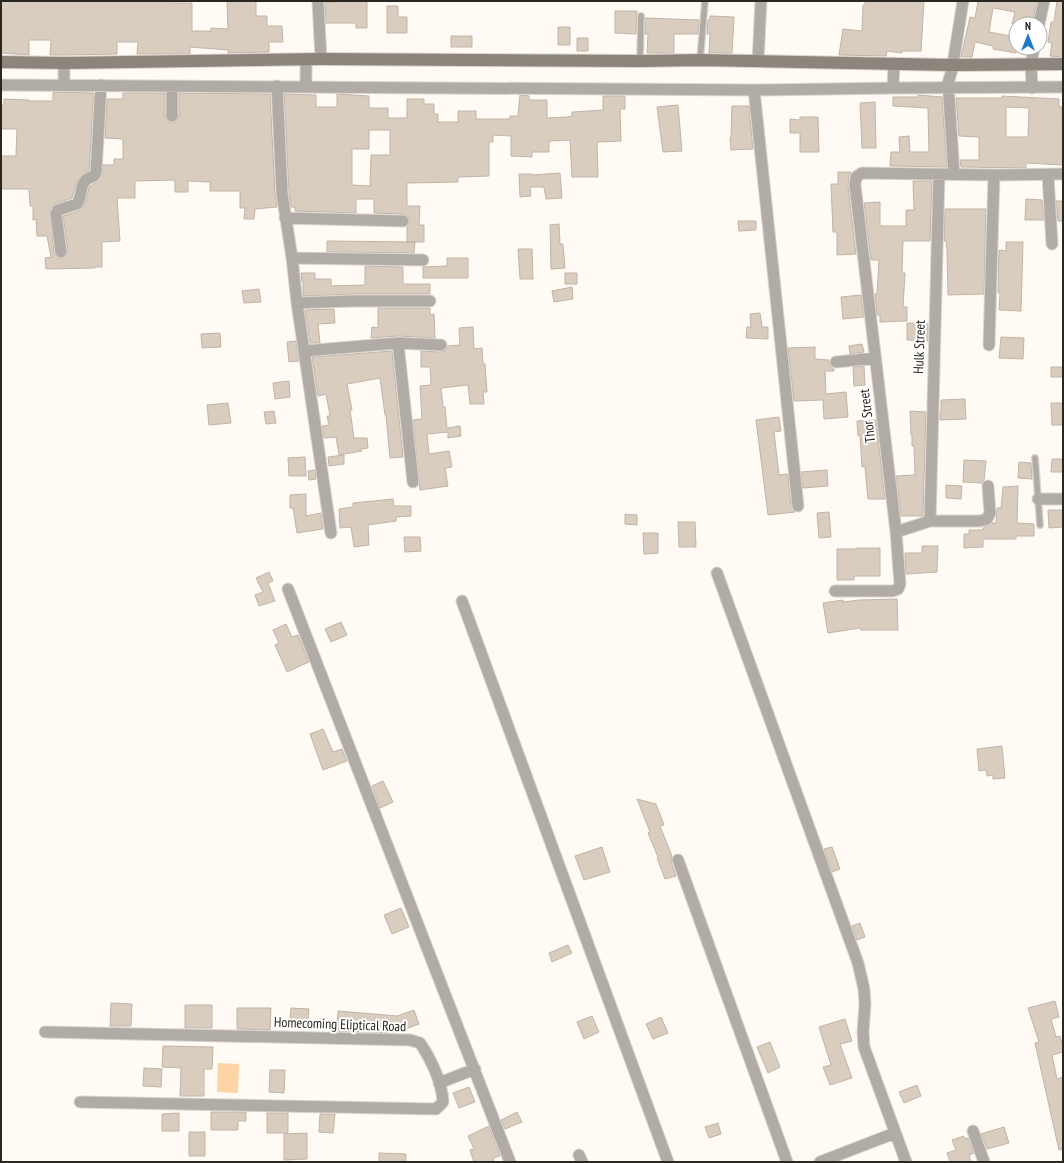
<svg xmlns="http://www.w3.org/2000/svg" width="1064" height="1163" viewBox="0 0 1064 1163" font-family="'PT Sans Narrow',sans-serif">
	<rect width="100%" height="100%" fill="#fffaf4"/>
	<path fill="#fdd4a5" d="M218,1063L239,1064L238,1093L217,1092Z"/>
	<path fill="#d9cdbf" stroke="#c1b4a7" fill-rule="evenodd" d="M1,1H173V3H192V31H211V28L228,29L227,1H256V16H267V26H282L283,42H269V52L228,53V50L190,47V54H137L138,42H117V54L65,55H50L51,40H29V55L1,53Z
		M337,1H367V28H356V23H326L325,2H337Z
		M865,1H924L921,51H902V53L887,51L886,56L839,55L843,29L862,31L863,5H865Z
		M978,1H1037L1032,24H1012L1015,12L993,8L989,32L1016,37V53L993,49V46L975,42L972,57H961L970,17L975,18Z
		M1057,1H1063V57L1050,56L1052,43L1048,42L1051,22H1054Z
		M387,6H398V17H407V33H387Z
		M615,11H637L636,34L615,33Z
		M710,16L734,17L732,53H709L710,34H707L708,20H710Z
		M645,18L699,20L698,34H674V53H647L648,34H645Z
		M558,27H570V45H558Z
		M451,36H472V47H451Z
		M577,38H588V51H577Z
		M53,92L94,93L89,170L81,176L77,181L72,198L54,204L50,211L54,253L58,258H65L68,251L63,216L79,211L83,207L86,202L89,187L97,182L102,175L103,165H114V159H123V139L105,138L107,99H123V93H165V116L168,122L172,123L176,122L179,116V93L270,94L275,193L277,207L255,209L254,219H244L245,208H240V191H210V182L188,181V192H175V180L135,181V198H117L120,241L102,242V267H95V268L46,269L45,258L51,257L47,236H37L36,219L33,220V206H30L29,189H1V156H16L17,129H1V105H4V99L29,100V101H53Z
		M284,94L316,95V107H337V94L369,96V108H388V118H407V99H424V104H434V114H438V122H458V111H476V119H510V116H518L520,95L529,96V100H547V118L568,117L572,116V112L603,110V96H625V109H620L621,141L597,142L598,177H572L570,140L549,141V152H532V157L511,156V136L493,135V142H489V176L458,177V182L407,183V206H420L419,225H424V242H407V227L410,222L409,217L403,214L374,213V199H356V213L295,211V207H291L289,192ZM369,130H390V155H371L370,186L352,185V149H369Z
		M918,95L942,97L947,167L890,166L891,152H900L899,137L909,136L910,152H929L928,108L893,106V97H918Z
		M1002,96L1059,99V107H1062L1063,165L1026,163V168L961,167L960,160H979V137L959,136L956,98H1002ZM1006,107L1029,108L1028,137H1006Z
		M875,102L876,148H862L860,103Z
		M678,105L682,151L663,152L657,107Z
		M732,106H749L753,149L731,150L730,138H731Z
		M800,117H818L819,152H800V133H790V119L800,120Z
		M838,172H851L849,176L848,186L856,254L837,255V232H833L831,184H838Z
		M560,173L562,198L546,199L544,187H530L531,196L520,197L519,174H532V175Z
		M913,181H932L930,241H903L902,273H905L903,307H907V321L880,322V315H877L875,294H877L879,260H871L864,203L880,202V226H905L906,225V210H914Z
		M1026,199L1042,200L1044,220H1025Z
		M1056,201H1063V221H1058Z
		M945,209H986L984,294L948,295L947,250L946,241H944Z
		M738,221H756V230L739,231Z
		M559,224L560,244H563L565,268L551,269L550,225Z
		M327,241L415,242L414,253L327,252Z
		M1006,242H1023L1021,311L999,310L1000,293H998L999,250L1006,251Z
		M518,249H532L533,279H520Z
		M447,258H468V278H423V267L447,266Z
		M365,266L403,267V284H430V294H353L303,296V282H302L301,273H315V279H331V286L365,285Z
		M565,273H577V284H565Z
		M572,287L573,299L554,302L552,291Z
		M259,289L261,302L244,303L242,291Z
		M861,295L864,317L843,319L841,297Z
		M378,308H430V315L434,314L435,338L398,336L371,338L372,327L378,328Z
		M334,309L335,323L318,324L320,343H310L305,310Z
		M760,313L762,327H768V339L746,338L747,327H751L750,314Z
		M907,323L928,324V341L907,340Z
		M473,327L474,349L482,348L483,364H485L487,392H483L484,404H470L468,385L441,388L443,407H445L447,428L460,426L461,436L448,438V432L427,434L429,454L449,451L452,467L445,468L448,486L420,490L413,420L422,419L420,386L431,385L430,367H421V351L441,352L445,351L448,346L460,345L459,328Z
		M220,333L221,347L202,348L201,334Z
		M1001,337L1024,338L1023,359L999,358Z
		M296,341L299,361L289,362L287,342Z
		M862,344L864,352L850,354L849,346Z
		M815,347V359L829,360L830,366L834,369V371H825L826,394L846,392L848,417L824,419L823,400L794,401L788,348Z
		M392,351L403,457L390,458L386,415H385L380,378L347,384L352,410H350L354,438H367L368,448L361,449L362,451L339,455L336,437L324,438L322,426L329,425L327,416H330L326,394L318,396L312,357Z
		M864,366L865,385L854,386L853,367Z
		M1051,367H1063V377H1051Z
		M289,381L290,397L275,399L273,383Z
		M965,399L966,419L940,420V412H941V400Z
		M228,403L231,423L209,425L207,405Z
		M1051,403H1063V425H1052Z
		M274,411L276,423L266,424L264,412Z
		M910,411L926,412L923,516H901L896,476L915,475L914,446H912V435H911Z
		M779,417L781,431L774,432L779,475L788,474L791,507L795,512L768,515L756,420Z
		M876,420L885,499H868L865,467H862L860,435L858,436L857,421Z
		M344,455V464L329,466L328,457Z
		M305,457L306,476H289L288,458Z
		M1052,459H1063V472H1051Z
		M964,460L986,461L984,480L982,483L963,482Z
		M1019,462L1031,463L1032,479L1018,478Z
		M315,470L316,479L309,480L308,471Z
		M827,470L828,486L803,488L801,472Z
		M946,485L962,486L961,499L946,498Z
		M1018,486L1017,523L1034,524V536H1016V539H983V547L964,548V534H969V530H983V528L992,523H996L997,508H1001L1003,487Z
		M306,494V516L321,513L323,529L297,533L293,508H290V495Z
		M393,499L394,506H411V516L396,517V521L368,525L369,545L354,547L351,527L340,528L339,509L353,507V503Z
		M1048,510H1063V527L1049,528Z
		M829,512L831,537L819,538L817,513Z
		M625,514L637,515V525L625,524Z
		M678,522H695L696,547H679Z
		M643,533H658V553L644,554Z
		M404,537H420L421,551L405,552Z
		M922,546H938L937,572L906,574L905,553H922Z
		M857,548H880V576H854V580H837V549H857Z
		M269,572L273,581L268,583L275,601L259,606L255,595L263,592L256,578Z
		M897,599L898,630H861L860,628L828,633L823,603L843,600V602L859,600Z
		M341,622L347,635L331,642L325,629Z
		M286,624L292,637L298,635L309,662L287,672L275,645L279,643L273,630Z
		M323,729L333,752L342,749L347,761L323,770L310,734Z
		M1002,746L1005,778L993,779V775L987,776L986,770L979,771L977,749Z
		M383,781L393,802L380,808L372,786Z
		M637,799L656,804L664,825L660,826L672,856L671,862L676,876L665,879L657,858L658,857L648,833L650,832Z
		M602,847L610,872L584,880L575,856Z
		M832,847L840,869L832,872L824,849Z
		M401,908L409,927L392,934L384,915Z
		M860,923L865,937L857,940L852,926Z
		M568,945L572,953L552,962L549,953Z
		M1055,1001L1059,1017L1051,1019L1056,1037L1060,1036L1063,1047V1052L1052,1055L1057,1079L1063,1077V1149L1059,1150L1035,1043L1039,1042L1028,1008Z
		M111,1003L132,1004L131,1026H110Z
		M185,1005H212V1028H185Z
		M237,1008H271L270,1030L237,1029Z
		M291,1008L309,1009L307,1028L289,1027Z
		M414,1010L419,1024L395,1033L337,1031L338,1011L397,1016Z
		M592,1016L599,1032L584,1039L577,1022Z
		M661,1017L668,1033L653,1039L646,1024Z
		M845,1019L852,1041L840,1044L852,1078L830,1085L823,1067L831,1065L819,1027Z
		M770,1042L780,1067L768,1073L757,1047Z
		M163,1046L213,1047L212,1069H204V1096H180L181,1068L162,1067Z
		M144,1068L162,1069L161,1087L143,1086Z
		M270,1070H285L284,1093L269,1092Z
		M917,1085L921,1096L904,1103L899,1092Z
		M469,1087L475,1102L459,1108L453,1093Z
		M211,1112H246V1121H238V1130H211Z
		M517,1112L522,1122L505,1129L501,1120Z
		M179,1113V1131H162V1114Z
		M267,1113H288V1133H267Z
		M320,1114H335L333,1133L319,1132Z
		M718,1123L721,1134L709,1138L705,1127Z
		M489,1126L500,1156L493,1158L494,1162H474L470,1150L474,1149L468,1136Z
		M1004,1127L1009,1143L987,1149L981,1134Z
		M189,1132H205V1156H189Z
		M307,1133V1159L284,1160V1134Z
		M964,1136V1139L968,1138L974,1153L969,1155L971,1162H950L947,1153L956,1150L952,1140Z
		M379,1153L406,1154V1162H379Z"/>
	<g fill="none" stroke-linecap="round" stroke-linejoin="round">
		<defs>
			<path id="lane" d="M700,60L705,1
				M640,61L641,16
				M1035,458L1040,525"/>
			<path id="street" d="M318,1L321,59
				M1039,24L1044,1
				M306,60V87
				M758,61L761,1
				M64,63V84
				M1,85L754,90L893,88L1063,87
				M172,86V116
				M277,86L282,193L292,258L297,303L331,533
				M893,88L894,64
				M1032,88L1031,64L1034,48
				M754,90L798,506
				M954,174L948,83L952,70L963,1
				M1048,175L1052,244
				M285,218L403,221
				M61,252L56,214L58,210L77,204C85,192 76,182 94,176L96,172L101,85
				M292,258L423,260
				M297,303L353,301H430
				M398,343L413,482
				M989,345L994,175
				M304,351L398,343L441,345
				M836,362L875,358
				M1038,499H1063
				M930,521L939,174
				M896,532L930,521H980L987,519L990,513L988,486
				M717,573L858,963L864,989L865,1004L863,1032L864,1047L906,1162
				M288,589L510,1162
				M835,591H892L898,589L900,584L896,532L855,185L856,177L862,173L994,175L1063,174
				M462,601L668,1162
				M678,860L787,1162
				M45,1032L410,1040L420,1043C431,1059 442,1082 443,1102L436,1109L80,1102
				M439,1083L475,1069
				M973,1131L984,1162
				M579,1155L582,1162
				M820,1162L895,1133"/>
			<path id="secondary" d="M1,62L64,63L321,59L640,61L700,60L952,65L1063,64"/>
		</defs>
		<use href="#lane" stroke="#d9d4ce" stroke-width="8"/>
		<use href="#street" stroke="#d9d4ce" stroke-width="13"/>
		<use href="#secondary" stroke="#d9d4ce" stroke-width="14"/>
		<use href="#lane" stroke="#b1aba5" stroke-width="5.5"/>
		<use href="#street" stroke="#b1aba5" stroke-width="11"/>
		<use href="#secondary" stroke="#8d857c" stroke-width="12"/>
	</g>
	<g text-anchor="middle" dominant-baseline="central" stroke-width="4" stroke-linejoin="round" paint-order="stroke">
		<g font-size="14" fill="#2a2620" stroke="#fff">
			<text transform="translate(919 347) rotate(-88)">Hulk Street</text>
			<text transform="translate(867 416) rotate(-97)">Thor Street</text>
			<text transform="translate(340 1024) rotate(2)">Homecoming Eliptical Road</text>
		</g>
	</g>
	<rect width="1064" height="1163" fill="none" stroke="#2a2620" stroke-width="4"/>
	<g transform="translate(1028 36)"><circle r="19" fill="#ffffff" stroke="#aaa8a6"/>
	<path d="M0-3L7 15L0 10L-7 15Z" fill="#2079c6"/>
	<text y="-6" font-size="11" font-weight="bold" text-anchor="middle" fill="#2a2620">N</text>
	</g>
</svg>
